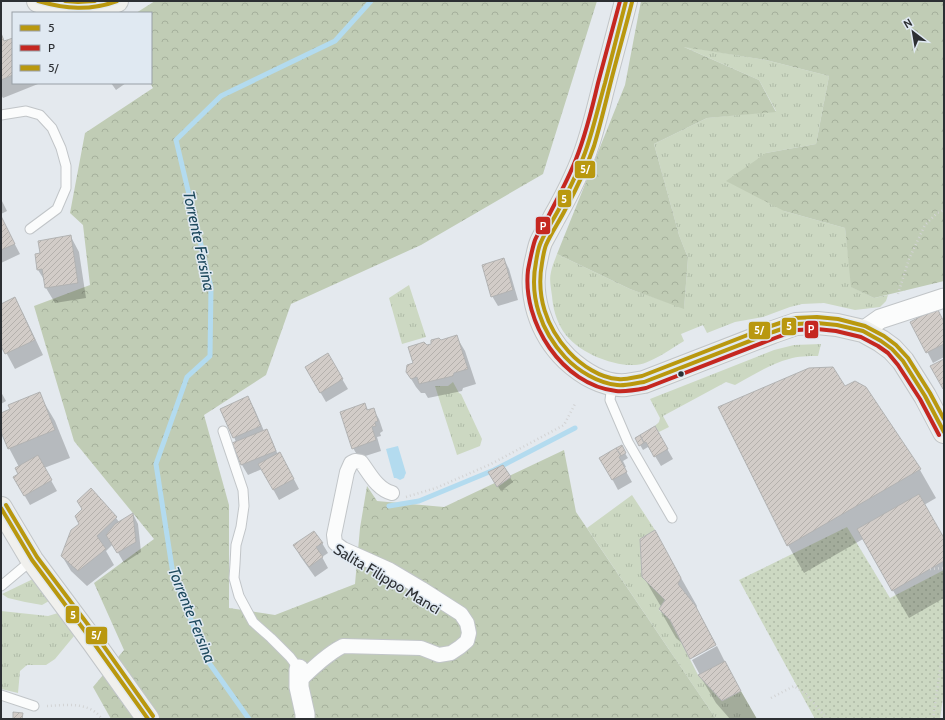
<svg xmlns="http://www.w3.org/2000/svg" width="945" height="720" viewBox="0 0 945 720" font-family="Cabin,sans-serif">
	<defs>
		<pattern id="grass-tufts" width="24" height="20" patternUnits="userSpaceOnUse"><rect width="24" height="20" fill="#ccd8c2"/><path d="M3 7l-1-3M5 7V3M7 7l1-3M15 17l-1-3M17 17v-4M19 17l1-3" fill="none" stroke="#afbaa7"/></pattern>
		<pattern id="forest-crowns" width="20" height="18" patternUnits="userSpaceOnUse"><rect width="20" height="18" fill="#c0ccb5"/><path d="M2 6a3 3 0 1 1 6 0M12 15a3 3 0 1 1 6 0" fill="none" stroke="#a5b09c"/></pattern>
		<pattern id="park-dots" width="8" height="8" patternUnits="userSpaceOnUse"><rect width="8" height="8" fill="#ccd8c2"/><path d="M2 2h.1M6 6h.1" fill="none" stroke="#afbaa7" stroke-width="1.8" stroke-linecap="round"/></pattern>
		<pattern id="building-hatch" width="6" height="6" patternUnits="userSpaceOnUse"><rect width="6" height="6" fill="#d2ccc8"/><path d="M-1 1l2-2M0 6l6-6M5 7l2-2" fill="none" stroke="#b4b0ac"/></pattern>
	</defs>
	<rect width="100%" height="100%" fill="#e4e9ee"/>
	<path fill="url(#grass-tufts)" d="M682,46L766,60L829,76L816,144L766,153L784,211L845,228L852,287L874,298L888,295L886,301L880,307L855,310L824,303L802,304L790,307L763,317L735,322L707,333L703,325L681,334L684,341C672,348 649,365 635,365C611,366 577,352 563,331C556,320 553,308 552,296C551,288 549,279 551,272C552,266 555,260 557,254L630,289L684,308L688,258L679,235L654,144L707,118L776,111L759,80Z
		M409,285L426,337L402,344L389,298Z
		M821,344L818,356C808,356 798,356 789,359C770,364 752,376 735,385L726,382L663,416L669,427L659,432L655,426L659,422L660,418L650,399L774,350L794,345Z
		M453,382L459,393L461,394L482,439L480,446L457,455L435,386H448Z
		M632,495L655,530L640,539L642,577L665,600L659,610L670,620L698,675L722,701L741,691L757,719H716L587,528Z
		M33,579L49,601L42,605L25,602L8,598L2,594Z
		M1,611L48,616L58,613L74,636L55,659L46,665H27L20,671L18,693L1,689Z"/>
	<path fill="url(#forest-crowns)" d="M155,1H597L543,174L421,245L291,304L266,375L204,415L229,505V608L275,615L355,584L360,528L367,486L377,501L444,507L564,450L576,512L716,719H111L93,687L124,650L94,583L154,539L74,441L34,306L90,285L83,225L70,213L85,133L153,88L150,83H151V13H136Z
		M641,1H944V281L874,298L851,287L845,228L784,211L726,181L766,153L816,144L829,76L766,60L684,47L759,80L776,112L707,118L654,144L679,235L688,258L684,309L630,289L557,254L625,85Z"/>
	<path fill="url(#park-dots)" d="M847,527L890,598L944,570V691L940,719H815L739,580Z"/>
	<path fill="#b3dbef" d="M398,446L406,473L405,475L404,478L400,480L396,478H394L386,449Z"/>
	<path fill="#0003" d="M1,34L5,42L13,39V83H37L38,84L3,98L1,95Z
		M111,83H126L116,90Z
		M1,199L7,211L1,214Z
		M1,218L20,254L1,263Z
		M71,237L79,252L86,298L55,303L46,288L45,281L38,270L41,254Z
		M504,259L509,269L518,300L498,306L492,296Z
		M14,298L23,313L43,355L15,369L1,343V305Z
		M912,322L944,323V357L933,363Z
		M456,336L465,351L476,384L463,388L462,391L428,398L425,393H421L416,387L407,372L427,346Z
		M328,355L348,389L326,402L306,368Z
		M845,387L866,388L920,470L936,498L924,505L944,540V598L909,618L863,539L804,573L788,545Z
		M1,392L6,401L1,404Z
		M39,394L55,421L70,458L44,468L57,491L30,505L14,477L19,474V467L9,448L1,430V414L11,410Z
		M248,398L254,408L264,431L266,430L272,440L278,455L286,464L299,489L279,500L262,469L248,475L242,465L233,443L236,442L234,437Z
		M365,404L368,410L373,409L379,419L383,431L380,433L381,436L377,437L381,451L359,458L353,448Z
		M655,428L673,459L661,466L652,451L651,452L648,447L643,450L636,438Z
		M621,447L628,458L623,461L626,467L624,468L632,482L618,490L601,458Z
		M503,467L513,482L501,491L489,473Z
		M133,514L138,524L141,552L124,563L113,544L106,551L114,565L87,586L71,571L62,556L116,518L119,522Z
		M655,532L697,606L696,608L716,644L691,658L684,645L676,638L660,610L662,607L660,605L643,576Z
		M322,543L328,553L322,557L328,568L315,577L300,556L295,546Z
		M717,646L731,674L757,719H730L716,703L700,676V675L692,660Z"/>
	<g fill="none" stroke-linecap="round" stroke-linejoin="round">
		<path stroke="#b3dbef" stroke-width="5" d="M389,506L419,501L494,470L575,428
			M249,719L207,660L173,574L156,464L187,377L210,356L211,287L176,140L221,96L335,41L371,1"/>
	</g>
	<path fill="url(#building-hatch)" stroke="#b2b3b3" d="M1,33L4,41L13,38V75L1,80Z
		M1,216L15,244L1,250Z
		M71,235L78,283L45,288L42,269L37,270L35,254L40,253L38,241Z
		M504,258L513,290L491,297L482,265Z
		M15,297L35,340L5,354L1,346V304Z
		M937,308L944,322V344L926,353L910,322Z
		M457,335L468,369L454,373L453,376L419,384L417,377L411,379L406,372L407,365L413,363L408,347L424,342L427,345L431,344V340L439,338L441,340Z
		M328,353L343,379L320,393L305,367Z
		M944,359V388L943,389L930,366Z
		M833,367L845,386L855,381L866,387L921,469L787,546L718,407L809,368Z
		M40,392L55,430L8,449L1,432V413L10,409L8,405Z
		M248,396L261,426L233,438L220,409Z
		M365,403L367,410L374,408L378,421L375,422L376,426L372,427L376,440L352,449L340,412Z
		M655,426L668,449L654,457L646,442L644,443L640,435Z
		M267,429L276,451L241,465L232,443Z
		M640,435L644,443L639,446L635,438Z
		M622,445L626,453L621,456L616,448Z
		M616,448L621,456L619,457L627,472L612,480L599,458Z
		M280,452L294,479L273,490L258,464Z
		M38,455L52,480L24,496L13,477L18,474L15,468Z
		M503,465L511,477L497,487L488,472Z
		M91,488L117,517L97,536L106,549L78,571L61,556L71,530L79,524L75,516L82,509L77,501Z
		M919,494L944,538V561L892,591L857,529Z
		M133,513L136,542L117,553L106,535L115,524Z
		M655,530L681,578L678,584L695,605L716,645L690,659L670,620L659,609L665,600L642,577L640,539Z
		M314,531L323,543L316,547L323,557L309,567L293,545Z
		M725,661L741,691L722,701L698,675Z
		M13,712L23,713L22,719H13Z"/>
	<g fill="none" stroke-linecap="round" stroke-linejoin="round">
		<defs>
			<path id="service" d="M1,115L26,111L40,115L52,128L61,148L66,166V188L57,209L30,229
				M612,384L610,400L628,442L672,518
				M223,431L243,490L244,506L241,527L236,545L235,564L234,578L239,596L253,622L271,638L290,657L299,669
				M1,586L32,560
				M1,695L34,706"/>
			<path id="pedestrian" d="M298,682C312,669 327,654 343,646L421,648L439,655L451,653L460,647L467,641L469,633L467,623L461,614L422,589L390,570L343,549L335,543L334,535L347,472L351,463L355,461L361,462C370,474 377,489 392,493"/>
			<path id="minor" d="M863,331L880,319L944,298
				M299,669V687L305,714V719"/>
			<path id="secondary" d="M38,1C63,9 92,12 117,1
				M626,1C618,33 609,65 601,97C597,113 593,129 588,144C580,170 567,195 554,218C550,226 545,234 541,242C539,247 538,252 537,257C527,293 540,333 567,359C582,373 604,387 626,385C632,384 638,383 644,382L773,332L796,324L817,323L837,325L863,331L881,341L892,349L903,361L925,396L944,432
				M1,508L32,560L93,642L148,719"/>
		</defs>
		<use href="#service" stroke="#c1c5c8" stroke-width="11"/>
		<use href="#pedestrian" stroke="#c1c5c8" stroke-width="16"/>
		<use href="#minor" stroke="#c1c5c8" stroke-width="21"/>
		<use href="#secondary" stroke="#c1c5c8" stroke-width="24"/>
		<path stroke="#d2d3d4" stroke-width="2.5" stroke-dasharray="1 3" stroke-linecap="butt" d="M898,294L909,259L925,225L937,213L944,210
			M406,497L436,488L491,464L564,425L576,402
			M930,569L944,568
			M771,698L794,686L806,694L827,719
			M47,706C66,705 89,701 102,719
			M933,719L944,642"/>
		<use href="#service" stroke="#fbfcfc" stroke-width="9"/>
		<use href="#pedestrian" stroke="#fbfcfc" stroke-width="14"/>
		<use href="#minor" stroke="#fbfcfc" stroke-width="19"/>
		<use href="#secondary" stroke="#f0f0ed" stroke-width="22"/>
		<defs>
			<path id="bus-1" d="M38,1C66,9 90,11 117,1
				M626,1C619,28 612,56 605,83C599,104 594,126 587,147C580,168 570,188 560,207C554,219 546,230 541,242C538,248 537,256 536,262C529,297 541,331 565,357C578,371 598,383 617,385C626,386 635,383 644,382L773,332L796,324L817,323L837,325L863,331L881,341L892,349L903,361L925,396L944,432
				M1,508L32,560L93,642L148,719"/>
			<path id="bus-2" d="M620,1C613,28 605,56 598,83C592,109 586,134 576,159C568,180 557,199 547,219C543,226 538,233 535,240C532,249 530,260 528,270C522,322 562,385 616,391C626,392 636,390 646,388L775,338L797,330L817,329L836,331L861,337L878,346L888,353L898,365L920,399L939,435"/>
			<path id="bus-3" d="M65,1L78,2L95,1
				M632,2C625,30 617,57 610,85C605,105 600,126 594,146C586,169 576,190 565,210C559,222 551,233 546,245C544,250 543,257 542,263C536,296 546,327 569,352C581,365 600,378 618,379C626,380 635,377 642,376L771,326L795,318L817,317L838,319L865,326L884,336L896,345L908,358L930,393L944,419
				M6,505L37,557L98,638L153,716"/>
		</defs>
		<use href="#bus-1" stroke="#e0e9f2" stroke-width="7"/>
		<use href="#bus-2" stroke="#e0e9f2" stroke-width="7"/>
		<use href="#bus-3" stroke="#e0e9f2" stroke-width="7"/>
		<use href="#bus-1" stroke="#b9980f" stroke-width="4"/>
		<use href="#bus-2" stroke="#c52720" stroke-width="4"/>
		<use href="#bus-3" stroke="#b9980f" stroke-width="4"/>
	</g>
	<circle fill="#2c2f33" stroke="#e0e9f2" stroke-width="1.5" cx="681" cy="374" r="3.5"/>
	<g text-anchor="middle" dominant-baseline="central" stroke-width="3" stroke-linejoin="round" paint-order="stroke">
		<g font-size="15" fill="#2c2f33" stroke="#e0e9f2">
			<text transform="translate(387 579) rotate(31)">Salita Filippo Manci</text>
		</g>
		<g font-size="16" font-style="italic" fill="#1c485c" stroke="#e0e9f2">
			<text transform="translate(199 241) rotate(78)">Torrente Fersina</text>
			<text transform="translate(192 615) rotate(68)">Torrente Fersina</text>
		</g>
	</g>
	<g stroke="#e0e9f2" stroke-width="1.5">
		<rect x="574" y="160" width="22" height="19" rx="4" fill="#b9980f"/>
		<rect x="557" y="189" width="15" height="19" rx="4" fill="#b9980f"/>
		<rect x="535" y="216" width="16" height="19" rx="4" fill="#c52720"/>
		<rect x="781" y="317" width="16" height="19" rx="4" fill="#b9980f"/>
		<rect x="804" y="320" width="15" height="19" rx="4" fill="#c52720"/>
		<rect x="748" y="321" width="23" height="19" rx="4" fill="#b9980f"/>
		<rect x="65" y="605" width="15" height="19" rx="4" fill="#b9980f"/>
		<rect x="85" y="626" width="23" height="19" rx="4" fill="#b9980f"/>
	</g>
	<g font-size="11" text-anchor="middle" font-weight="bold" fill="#fff">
		<text x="585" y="173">5/</text>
		<text x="564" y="203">5</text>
		<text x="543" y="230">P</text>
		<text x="789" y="330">5</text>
		<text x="811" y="333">P</text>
		<text x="759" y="334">5/</text>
		<text x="73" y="619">5</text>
		<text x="96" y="639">5/</text>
	</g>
	<rect width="945" height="720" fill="none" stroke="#2c2f33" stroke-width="4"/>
	<rect x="12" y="12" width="140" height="72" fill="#e0e9f2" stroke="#989fa6"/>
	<rect x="20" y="25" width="20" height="6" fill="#b9980f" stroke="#989fa6"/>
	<text x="48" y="32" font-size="12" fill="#2c2f33">5</text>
	<rect x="20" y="45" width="20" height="6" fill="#c52720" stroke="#989fa6"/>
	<text x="48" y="52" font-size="12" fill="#2c2f33">P</text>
	<rect x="20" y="65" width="20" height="6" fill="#b9980f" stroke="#989fa6"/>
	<text x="48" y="72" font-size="12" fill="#2c2f33">5/</text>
	<g transform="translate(913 32) rotate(329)" stroke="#e0e9f2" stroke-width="3" paint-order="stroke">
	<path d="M0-3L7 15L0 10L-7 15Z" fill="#2c2f33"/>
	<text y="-6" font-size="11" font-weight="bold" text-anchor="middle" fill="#2c2f33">N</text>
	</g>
</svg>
